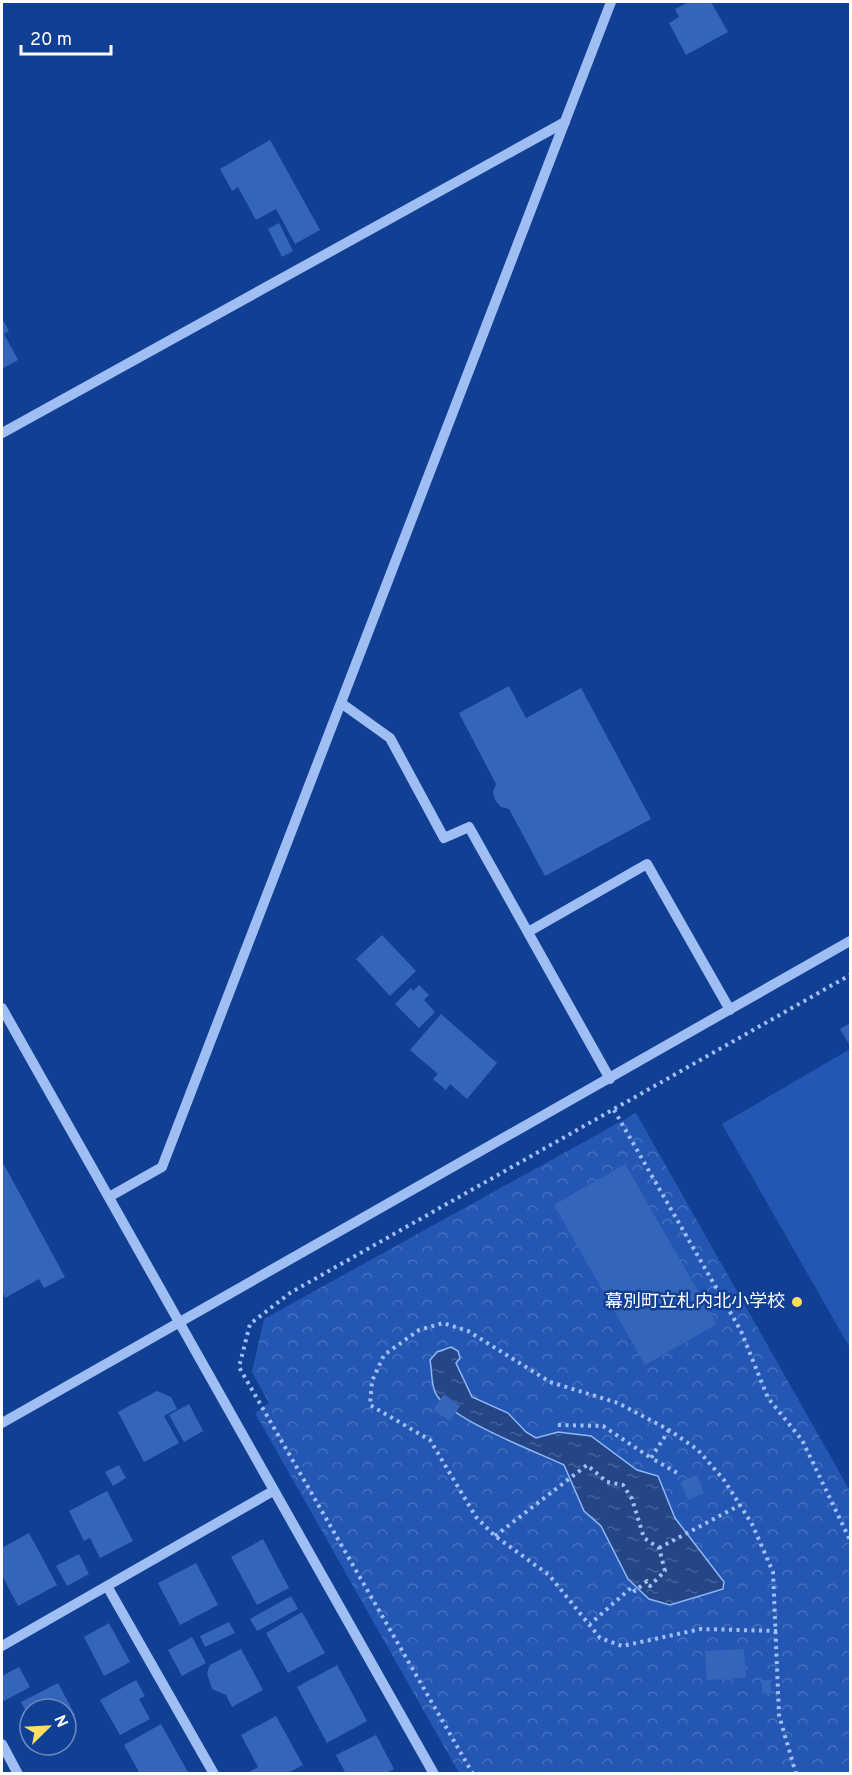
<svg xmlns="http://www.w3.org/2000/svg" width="852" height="1775" viewBox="0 0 852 1775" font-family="Overpass,'Noto Sans JP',sans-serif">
	<defs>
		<pattern id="forest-crowns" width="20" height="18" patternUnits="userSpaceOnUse" patternTransform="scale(1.5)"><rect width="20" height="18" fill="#2357b3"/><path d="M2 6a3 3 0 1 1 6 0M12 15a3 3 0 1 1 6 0" fill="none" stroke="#4470be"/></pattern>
		<pattern id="water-ripples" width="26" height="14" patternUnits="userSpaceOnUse" patternTransform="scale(1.5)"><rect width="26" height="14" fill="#244686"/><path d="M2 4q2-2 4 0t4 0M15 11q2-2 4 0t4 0" fill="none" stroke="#456298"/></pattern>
	</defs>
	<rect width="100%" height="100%" fill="#113f94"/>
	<path fill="#2357b3" d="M850,1049V1348L722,1124Z"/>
	<path fill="url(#forest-crowns)" d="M636,1113L850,1491V1773H459L255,1413L269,1403L252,1372L264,1319Z"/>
	<path fill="url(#water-ripples)" stroke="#90b7f7" stroke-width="1.5" d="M451,1347L458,1351L460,1358L456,1363L472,1397L508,1413L526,1432L536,1438L558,1432L591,1436L637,1470L658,1476L675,1518L724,1582L723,1589L670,1605L649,1599L628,1579L601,1526L584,1511L564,1465C537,1452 446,1418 435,1392C431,1383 432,1370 430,1360L437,1352Z"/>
	<path fill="#3565bb" d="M689,2H711L728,32L686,55L669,23L679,17L675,9Z
		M270,140L320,230L295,244L276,209L256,220L238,187L232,191L220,169Z
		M279,223L293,251L282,257L268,229Z
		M2,318L9,331L4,334L18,360L2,369Z
		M509,686L526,718L581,688L651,819L545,876L509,809L501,807L495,800L493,792L496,784L459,713Z
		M382,935L416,971L390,996L356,959Z
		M419,985L429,995L424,1000L435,1012L419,1028L395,1004L411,988L413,991Z
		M441,1014L497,1063L467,1099L450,1084L446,1090L433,1079L438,1074L410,1050Z
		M850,1023V1043L849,1044L840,1029Z
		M2,1161L65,1277L44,1288L39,1279L5,1298L2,1291Z
		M625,1164L717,1324L645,1365L554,1205Z
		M157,1391L171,1397L177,1409L164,1416L179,1443L144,1462L118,1412Z
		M444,1394L460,1406L450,1421L433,1410Z
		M189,1404L203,1431L184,1442L169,1415Z
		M119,1465L126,1478L113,1486L105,1472Z
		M697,1475L704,1493L688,1500L680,1482Z
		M107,1491L133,1541L100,1558L90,1538L84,1541L69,1511Z
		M29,1533L57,1585L18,1606L2,1575V1548Z
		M263,1539L289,1588L257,1605L231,1557Z
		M79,1554L89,1574L67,1586L56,1566Z
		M196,1563L218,1605L180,1625L158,1583Z
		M291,1596L298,1609L257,1631L250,1619Z
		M302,1612L325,1653L288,1673L266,1633Z
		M229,1622L235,1633L205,1647L200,1636Z
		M109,1623L130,1662L104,1676L84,1637Z
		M192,1637L206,1663L182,1676L168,1650Z
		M241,1649L263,1690L232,1707L226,1695L212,1689L207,1673L210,1665Z
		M744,1649L746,1678L707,1680L705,1651Z
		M337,1665L367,1721L327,1743L297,1687Z
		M19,1667L30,1687L4,1701L2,1696V1676Z
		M136,1680L145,1696L139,1699L150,1719L120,1735L100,1700Z
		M762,1680H771V1694L762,1693Z
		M58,1683L75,1715L66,1719V1709H30V1720L21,1702Z
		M276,1716L303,1765L286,1774H245L258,1767L241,1735Z
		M161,1724L189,1774H140L124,1745Z
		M376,1735L394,1769L385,1774H346L336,1755Z"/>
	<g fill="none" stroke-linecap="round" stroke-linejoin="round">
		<path stroke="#9fbef3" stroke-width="4" stroke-dasharray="3 4.5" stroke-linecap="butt" d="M614,1110L741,1331L768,1398L802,1440L850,1540
			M558,1425L603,1426L651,1458
			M669,1430L651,1458L679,1474
			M495,1536L587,1465L607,1482L623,1485L632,1499L644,1538L659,1548L665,1571L650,1586L647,1581L635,1591L632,1587L590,1624
			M659,1548L740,1505
			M777,1631L701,1629L622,1646L600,1638L549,1575L495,1536L476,1517L430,1440L370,1405L372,1381L384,1355L419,1330L443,1323L468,1331L550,1382L618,1403L669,1430L698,1450L724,1480L752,1524L773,1572L779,1715L796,1774
			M473,1774L239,1367L250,1324L290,1293L850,975"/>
		<path stroke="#9fbef3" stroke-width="10" d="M2,433L565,122
			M341,703L390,738L444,838L469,827L610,1079
			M528,932L647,864L730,1010
			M2,1008L434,1774
			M109,1197L162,1167L611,2
			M2,1423L850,941
			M107,1586L214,1774
			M2,1646L273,1491
			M2,1744L18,1774"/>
	</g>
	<circle fill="#ffdf61" stroke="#113f94" stroke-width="2" cx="797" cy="1302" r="6"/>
	<g text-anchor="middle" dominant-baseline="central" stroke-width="5" stroke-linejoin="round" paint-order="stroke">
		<g font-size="18" fill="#fff" stroke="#113f94" text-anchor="end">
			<text x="785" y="1302">幕別町立札内北小学校</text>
		</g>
	</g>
	<rect width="852" height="1775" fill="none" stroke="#ffffff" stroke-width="6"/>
	<g transform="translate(48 1727) rotate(66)"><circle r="28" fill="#113f94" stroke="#708cbf" stroke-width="1.5"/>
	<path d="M0-4.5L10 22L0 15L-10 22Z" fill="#ffdf61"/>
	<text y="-9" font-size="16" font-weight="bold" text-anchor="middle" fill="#ffffff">N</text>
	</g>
	<path d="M21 45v9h90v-9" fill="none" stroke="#ffffff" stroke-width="3"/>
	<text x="30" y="45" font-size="18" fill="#ffffff" stroke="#113f94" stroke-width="4.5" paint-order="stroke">20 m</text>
</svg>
